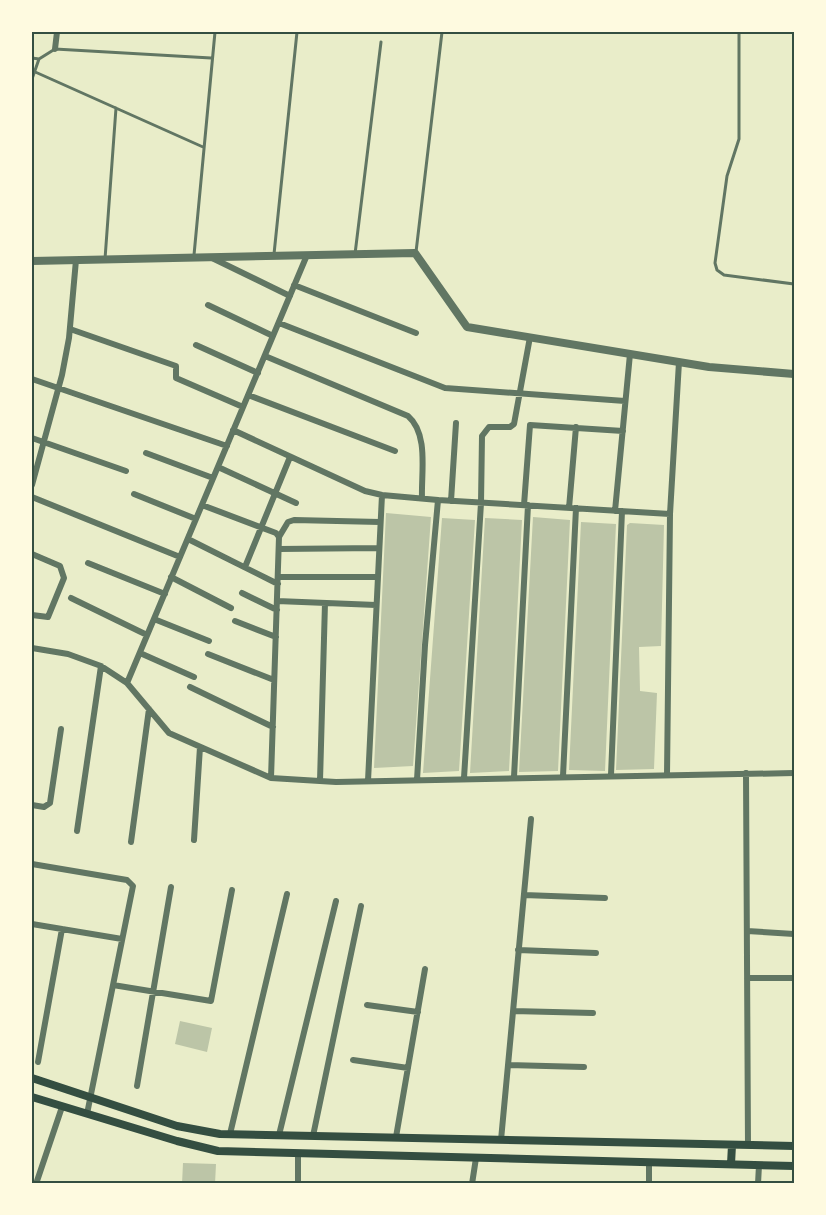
<svg xmlns="http://www.w3.org/2000/svg" width="826" height="1215" viewBox="0 0 826 1215" font-family="'Nunito Sans',sans-serif">
	<rect width="100%" height="100%" fill="#e9edc9"/>
	<path fill="#bcc5a7" d="M386,513L431,517L413,766L374,768Z
		M533,517L570,520L558,771L519,772Z
		M442,518L475,520L459,771L423,773Z
		M485,518L522,520L509,771L470,773Z
		M581,522L616,524L605,771L569,770Z
		M630,523L664,525L661,646L639,647L640,691L657,693L654,769L616,770L627,525Z
		M180,1021L212,1028L207,1052L175,1044Z
		M183,1163L216,1164L215,1184H182Z"/>
	<g fill="none" stroke-linecap="round" stroke-linejoin="round">
		<path stroke="#617663" stroke-width="3" d="M739,32V139L727,176L715,263L717,270L724,275L794,284
			M32,58L39,59
			M33,71L203,147
			M32,79L39,59L55,49L211,58
			M416,252L442,32
			M274,254L297,32
			M355,254L381,42
			M194,255L215,32
			M105,259L116,108"/>
		<path stroke="#617663" stroke-width="6" d="M55,49L57,32
			M212,258L290,296
			M294,285L416,333
			M208,305L273,336
			M279,323L445,388L625,401
			M70,329L176,366V378L243,407
			M196,345L258,373
			M265,356L408,416C429,434 421,473 422,498
			M32,379L227,446
			M248,395L395,451
			M233,430L365,491L382,495L438,500
			M32,438L126,471
			M146,453L213,478
			M218,467L296,503
			M32,485L62,375L69,338L76,260
			M134,494L196,519
			M32,497L180,557
			M451,501L456,423
			M202,505L276,533L279,537
			M524,505L530,425L623,431
			M569,508L576,427
			M615,511L630,354
			M188,539L278,584
			M279,549L379,548
			M32,554L60,566L64,578L48,617L32,615
			M88,563L165,594
			M245,567L290,457
			M171,577L231,608
			M278,577H378
			M242,593L277,610
			M71,598L147,635
			M277,601L376,605
			M154,619L209,641
			M235,621L276,637
			M32,648L68,654L101,666L127,683L169,733L271,778L336,782L794,773
			M140,653L194,677
			M208,654L274,680
			M127,683L307,255
			M190,687L273,727
			M746,773L748,1145
			M611,775L622,511
			M667,775L670,514L679,362
			M563,776L576,508
			M514,777L528,505
			M271,778L279,537L288,522L294,520L380,522
			M464,778L481,503L482,436L489,427H510L514,424L530,337
			M417,780L425,645L438,500L670,514
			M320,781L325,603
			M368,781L382,495
			M32,805L44,807L50,803L61,729
			M77,831L101,666
			M194,840L200,747
			M131,842L149,709
			M32,864L127,880L133,886L87,1114
			M524,895L605,898
			M32,924L122,939
			M747,931L794,934
			M518,950L596,953
			M747,978H794
			M113,985L211,1001L232,890
			M367,1005L418,1012
			M513,1011L593,1013
			M353,1060L408,1068
			M38,1062L62,929
			M508,1065L584,1067
			M137,1086L171,887
			M230,1134L287,894
			M279,1135L336,901
			M313,1136L361,906
			M396,1137L425,969
			M501,1140L531,819
			M36,1184L62,1107
			M298,1184V1153
			M472,1184L476,1158
			M649,1184V1162
			M758,1184L759,1165"/>
		<path stroke="#617663" stroke-width="8" d="M32,261L415,253L467,327L709,367L794,374"/>
		<path stroke="#344e41" stroke-width="8" d="M32,1078L177,1126L220,1134L794,1146
			M32,1097L177,1141L218,1151L794,1166
			M731,1164L732,1145"/>
	</g>
	<rect width="826" height="1215" fill="none" stroke="#fefae0" stroke-width="66"/>
	<rect x="33" y="33" width="760" height="1149" fill="none" stroke="#344e41" stroke-width="2"/>
</svg>
